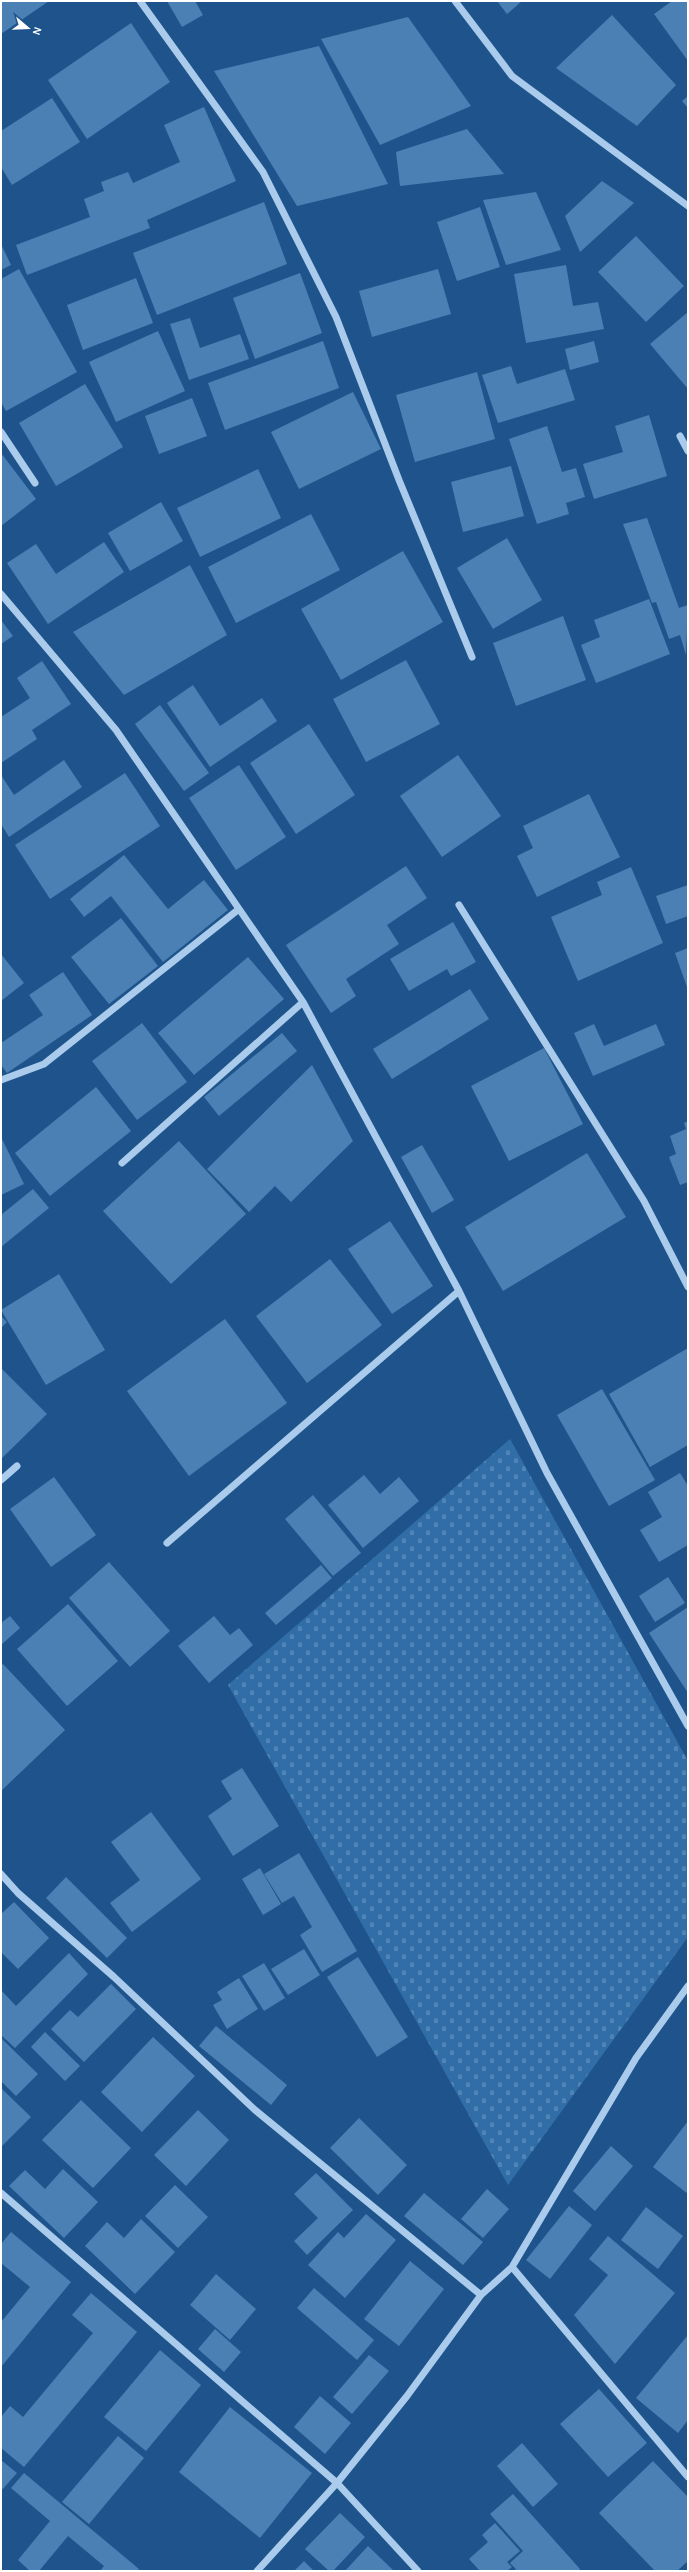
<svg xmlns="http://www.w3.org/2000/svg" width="689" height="2572" viewBox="0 0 689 2572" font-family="'Alegreya Sans',sans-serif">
	<defs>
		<pattern id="cemetery-stones" width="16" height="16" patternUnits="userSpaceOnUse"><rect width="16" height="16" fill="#316ea8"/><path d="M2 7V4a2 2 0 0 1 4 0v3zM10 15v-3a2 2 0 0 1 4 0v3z" fill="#5084b5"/></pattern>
	</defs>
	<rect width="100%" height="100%" fill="#1e548b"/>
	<path fill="url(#cemetery-stones)" d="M510,1439L688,1761V1937L508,2185L228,1685Z"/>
	<path fill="#4a80b4" d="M1,1H49L1,34Z
		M167,1H195L203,15L182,27Z
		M497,1H522L507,14Z
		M672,1H688V61L654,14Z
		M612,15L676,85L637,126L556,68Z
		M408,17L471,106L380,145L321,39Z
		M131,23L170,82L87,139L48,80Z
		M319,46L388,184L297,206L214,71Z
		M688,96V108L682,101Z
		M52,98L80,142L12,185L1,167V131Z
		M204,107L236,181L147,220L150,228L27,275L16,245L90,217L84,199L104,191L101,182L128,172L133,183L180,162L164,125Z
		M467,129L504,174L400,186L396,152Z
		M602,181L634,203L580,252L565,216Z
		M536,192L561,250L506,265L483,200Z
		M264,202L287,264L157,315L133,253Z
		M480,207L500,267L457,281L437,222Z
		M636,236L684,286L646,322L598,272Z
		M1,244L11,265L1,270Z
		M566,265L573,306L598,302L604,329L526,343L514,274Z
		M19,269L77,372L6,411L1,402V279Z
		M438,269L451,314L372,337L359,291Z
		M300,273L322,333L255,359L233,298Z
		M136,278L153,323L83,350L67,305Z
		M688,312V389L650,344Z
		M190,318L200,348L240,334L249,359L189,380L170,324Z
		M158,331L185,391L116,422L89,362Z
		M323,341L339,388L225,430L208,383Z
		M594,341L599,362L570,370L565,349Z
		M511,366L517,384L565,369L575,400L498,423L482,375Z
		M477,372L495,439L415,462L396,395Z
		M85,384L123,447L56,486L19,423Z
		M353,392L381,449L299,489L271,432Z
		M192,398L207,436L159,454L145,416Z
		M649,415L667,476L594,499L583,464L623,452L615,426Z
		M547,426L562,472L576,468L585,497L566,503L569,514L537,524L509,439Z
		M1,453L36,499L1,526Z
		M511,466L524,516L463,532L451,482Z
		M258,469L281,518L200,557L177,508Z
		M161,502L183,541L130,571L108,533Z
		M311,514L340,570L236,623L208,567Z
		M647,518L679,608L688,605L686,655L680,635L669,639L656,602L652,603L623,524Z
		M507,538L542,600L493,629L457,568Z
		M104,542L124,572L48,624L7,563L36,544L56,574Z
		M403,551L443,622L341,680L301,609Z
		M190,565L227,635L124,695L73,632Z
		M649,599L670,654L596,683L581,645L600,637L594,620Z
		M563,616L586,680L516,706L493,643Z
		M1,620L13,636L1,644Z
		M406,660L440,724L366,762L333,699Z
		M42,661L71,704L32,730L37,739L1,763V717L30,698L17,678Z
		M193,685L220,726L262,698L277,721L210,767L167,703Z
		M160,705L209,773L184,791L135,724Z
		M309,724L355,795L296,834L250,763Z
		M458,755L501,816L442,857L400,796Z
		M64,760L82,787L9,837L1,824V775L14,795Z
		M239,765L286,837L236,870L189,798Z
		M125,773L160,826L50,899L15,845Z
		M589,794L620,857L537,897L517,856L533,848L523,826Z
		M124,855L168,909L204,880L228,910L163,962L111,896L84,917L70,899Z
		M406,866L427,898L387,925L399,944L346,979L356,996L331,1013L286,945Z
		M631,867L663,943L578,981L551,917L602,895L597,882Z
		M688,885V916L666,924L656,896Z
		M121,918L158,966L109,1004L71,957Z
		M453,922L476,962L451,976L447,969L409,991L390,959Z
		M688,948V990L675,953Z
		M1,954L24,983L1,1001Z
		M248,957L284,999L194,1075L158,1033Z
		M63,972L92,1015L7,1073L1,1065V1043L43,1015L29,995Z
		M470,989L489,1019L392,1079L373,1049Z
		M142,1023L187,1082L137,1120L92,1061Z
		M594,1024L604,1046L656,1024L665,1045L593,1076L574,1033Z
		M282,1033L297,1051L219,1116L204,1097Z
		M544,1048L583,1124L509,1161L471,1086Z
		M312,1065L353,1141L291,1202L275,1186L249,1212L207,1169Z
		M96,1087L131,1131L50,1196L15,1153Z
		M688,1121V1182L680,1185L669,1157L676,1154L670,1136L686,1129L684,1123Z
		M1,1137L24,1184L1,1195Z
		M179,1141L246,1214L171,1284L103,1211Z
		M422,1145L454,1200L432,1213L401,1157Z
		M587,1153L626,1217L503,1291L465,1227Z
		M33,1189L49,1208L1,1247V1215Z
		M390,1221L433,1286L392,1314L348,1249Z
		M330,1259L382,1325L307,1383L256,1316Z
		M59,1274L105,1350L46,1385L1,1310Z
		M1,1316L7,1322L1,1328Z
		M225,1319L287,1403L189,1476L127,1391Z
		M688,1348V1445L650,1467L609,1394Z
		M2,1369L47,1414L1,1459V1370Z
		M602,1389L655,1480L609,1506L557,1415Z
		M680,1473L688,1486V1545L659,1562L640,1530L662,1517L648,1492Z
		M364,1475L380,1494L399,1477L419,1501L363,1548L328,1505Z
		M54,1477L96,1535L51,1567L10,1509Z
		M313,1495L361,1553L333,1576L285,1519Z
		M109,1562L170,1631L130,1667L69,1598Z
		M321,1565L332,1578L276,1625L265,1613Z
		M668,1577L685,1603L655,1622L639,1596Z
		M68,1604L118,1661L67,1706L17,1649Z
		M688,1607V1693L649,1633Z
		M10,1616L20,1628L1,1645V1623Z
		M214,1616L230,1635L239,1628L253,1645L209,1683L178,1646Z
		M3,1664L65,1730L1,1791V1666Z
		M242,1768L279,1826L233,1856L208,1816L232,1799L221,1781Z
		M151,1812L201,1879L132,1932L110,1903L140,1880L111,1842Z
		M299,1853L357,1951L322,1972L300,1935L312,1927L294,1896L282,1903L264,1874Z
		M260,1868L281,1904L263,1915L242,1879Z
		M66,1877L127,1938L107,1958L46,1898Z
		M14,1902L49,1938L18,1969L1,1952V1914Z
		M304,1949L320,1975L288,1995L271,1969Z
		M69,1953L88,1974L15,2048L1,2035V1990L16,2006Z
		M358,1957L408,2037L377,2057L327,1977Z
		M264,1963L285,1998L264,2011L242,1976Z
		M239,1978L258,2009L227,2029L213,2005L222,2000L217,1992Z
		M111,1984L136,2009L84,2062L51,2029L70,2010L78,2017Z
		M216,2026L287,2085L271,2105L199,2046Z
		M45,2032L80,2066L65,2081L31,2047Z
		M153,2037L195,2076L142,2132L101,2092Z
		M1,2038L38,2074L16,2096L1,2081Z
		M1,2088L31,2117L1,2147Z
		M81,2100L131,2148L93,2188L42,2140Z
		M198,2110L229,2140L186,2186L154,2155Z
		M359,2118L407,2165L378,2195L330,2148Z
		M688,2121V2194L653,2167Z
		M611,2146L633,2166L595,2211L573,2191Z
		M63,2169L98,2202L64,2238L9,2186L25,2170L45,2189Z
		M316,2173L353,2210L307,2255L294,2241L318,2218L294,2194Z
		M175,2185L208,2217L178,2248L145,2216Z
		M487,2189L509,2209L483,2238L461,2219Z
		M424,2193L483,2242L463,2265L404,2216Z
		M569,2206L592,2225L550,2279L526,2260Z
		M646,2207L683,2236L658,2269L621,2240Z
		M366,2214L396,2240L345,2298L308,2265L338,2232L344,2238Z
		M141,2219L175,2252L135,2294L85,2246L107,2222L124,2238Z
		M11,2232L71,2282L1,2367V2322L30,2287L1,2263V2244Z
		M608,2236L675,2293L615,2364L574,2315L608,2275L589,2259Z
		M410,2261L444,2289L399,2346L364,2319Z
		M216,2274L256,2309L230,2340L190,2305Z
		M314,2288L374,2340L357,2360L297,2308Z
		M91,2293L137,2332L24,2467L1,2448V2417L10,2406L23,2417L93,2333L72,2315Z
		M215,2329L241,2352L224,2372L198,2349Z
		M688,2335V2420L678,2433L636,2398Z
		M160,2350L201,2385L146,2451L104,2417Z
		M369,2355L389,2371L352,2414L333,2397Z
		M599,2389L647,2443L608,2477L560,2424Z
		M320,2396L351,2423L325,2454L294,2427Z
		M230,2407L312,2473L260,2538L179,2472Z
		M118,2436L144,2458L89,2524L62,2502Z
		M522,2443L558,2484L533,2507L497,2466Z
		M1,2460L17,2473L1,2491Z
		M653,2461L688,2497V2561L677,2571H655L599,2513Z
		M24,2473L139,2569L137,2571H100L104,2566L68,2536L39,2571H30L18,2560L50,2521L11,2488Z
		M513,2494L580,2569L578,2571H513L516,2569L510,2563L523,2551L490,2514Z
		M340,2513L365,2537L333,2571H329L305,2549Z
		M495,2523L520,2551L507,2562L512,2567L507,2571H480L469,2559L488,2542L482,2535Z
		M368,2546L394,2571H345Z
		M304,2561L314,2571H294Z"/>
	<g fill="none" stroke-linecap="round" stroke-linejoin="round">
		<path stroke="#aacbec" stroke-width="7" d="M140,1L263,172L336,317L399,480L472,657
			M455,1L512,76L688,206
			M1,432L35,483
			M680,436L688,451
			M1,594L116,730L303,1002L459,1291L547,1473L688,1726
			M459,905L644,1201L688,1287
			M1,1080L44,1064L239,909
			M122,1163L303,1002
			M1,1480L17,1466
			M167,1543L459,1291
			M1,1874L18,1893L114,1977L255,2110L481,2295
			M1,2193L337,2483L418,2571
			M512,2267L688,2477
			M257,2571L337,2483L407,2396L481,2295L512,2267L636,2058L688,1986"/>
	</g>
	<rect width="689" height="2572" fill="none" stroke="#ffffff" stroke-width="4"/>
	<g transform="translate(28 28) rotate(109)" stroke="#1e548b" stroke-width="3" paint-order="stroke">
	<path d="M0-3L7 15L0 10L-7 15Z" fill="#ffffff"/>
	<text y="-6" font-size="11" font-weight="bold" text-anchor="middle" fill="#ffffff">N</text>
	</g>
</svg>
